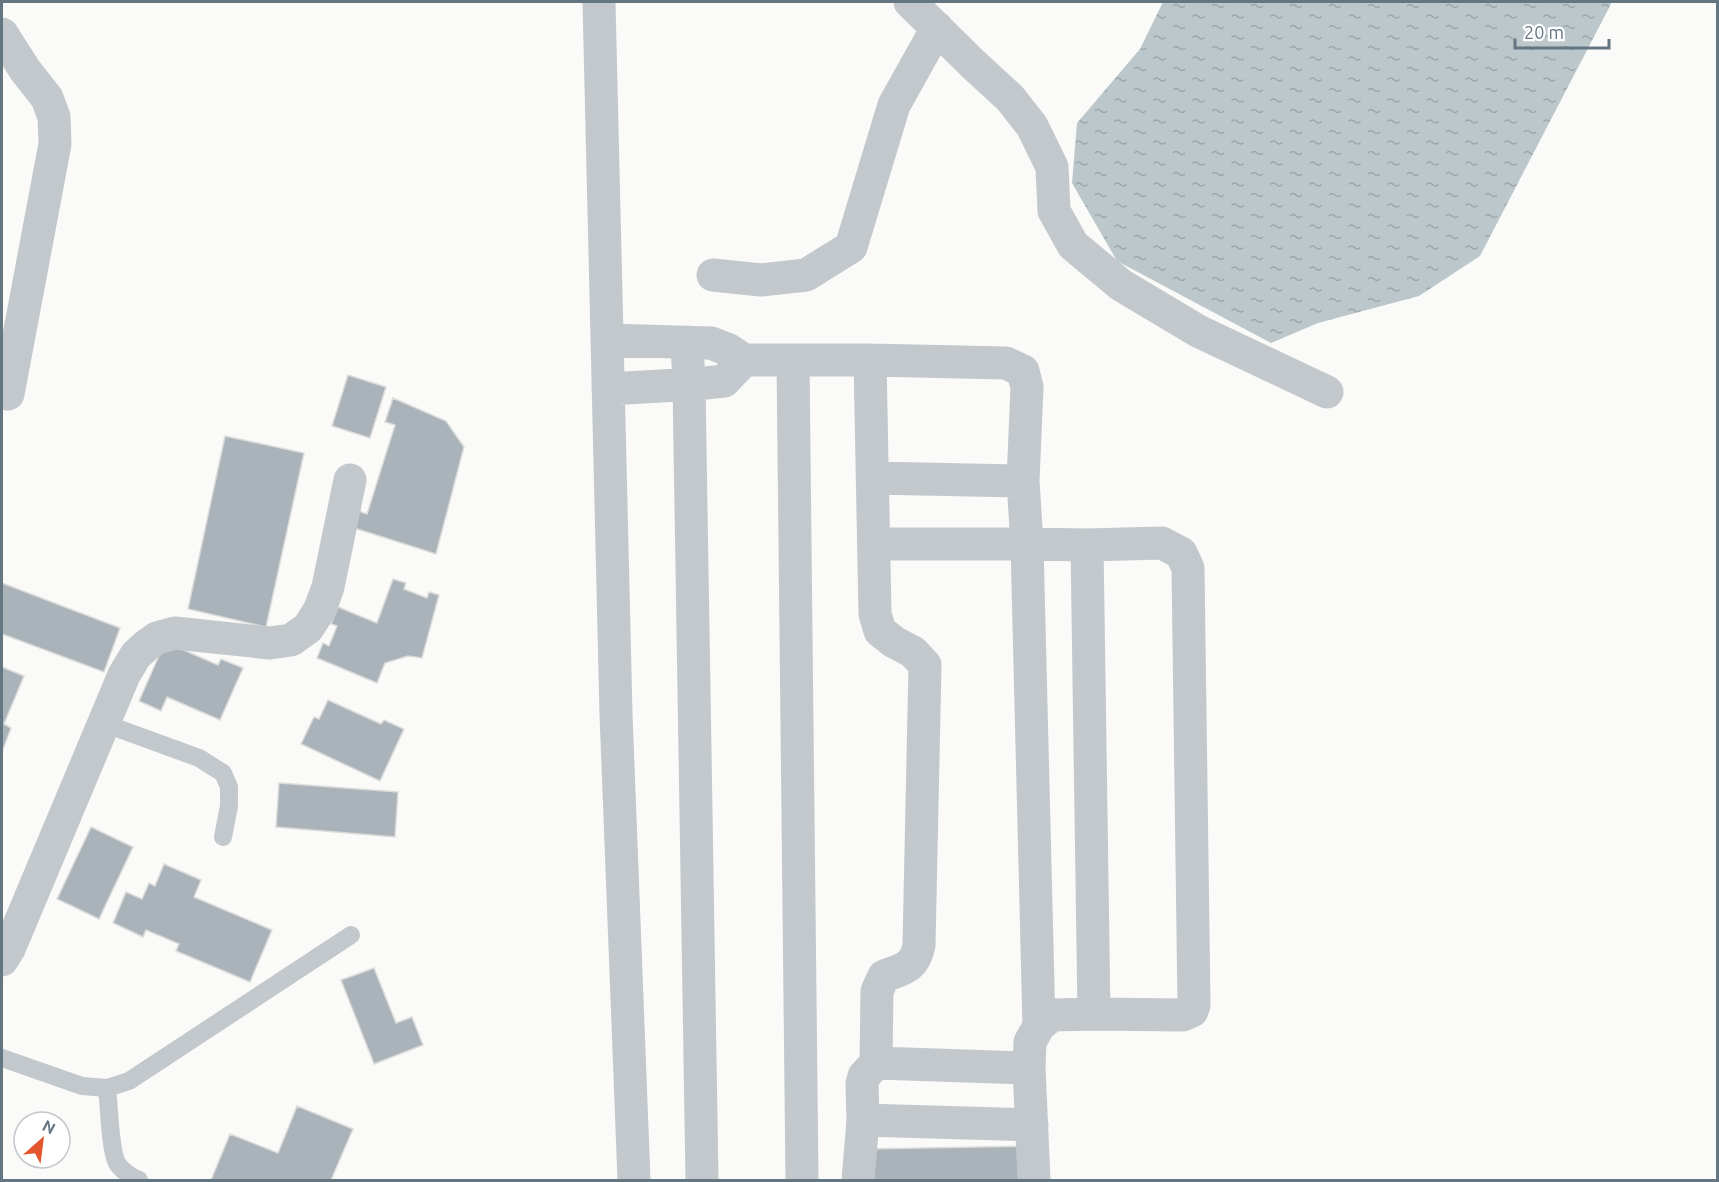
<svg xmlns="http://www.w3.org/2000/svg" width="1719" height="1182" viewBox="0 0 1719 1182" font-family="Ubuntu,sans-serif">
	<defs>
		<pattern id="water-ripples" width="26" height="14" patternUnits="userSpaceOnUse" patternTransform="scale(1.5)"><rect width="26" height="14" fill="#bbc7cb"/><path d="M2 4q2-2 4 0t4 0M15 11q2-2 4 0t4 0" fill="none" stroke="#9ca6aa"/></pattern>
	</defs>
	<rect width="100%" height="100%" fill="#fafaf8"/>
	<path fill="url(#water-ripples)" d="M1163,2H1610L1611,4L1480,256L1419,296L1318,323L1271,343L1117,261L1072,183L1077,123L1140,49Z"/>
	<path fill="#aab3b9" stroke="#dcdcda" stroke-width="1.5" d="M348,375L386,387L370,438L332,426Z
		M393,398L446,421L464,447L436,554L351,527L356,510L367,514L395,425L385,422Z
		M225,436L304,453L266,627L188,609Z
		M393,579L406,583L404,589L427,598L429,592L439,595L422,658L408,656L385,663L377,683L317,658L323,643L329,646L337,626L331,624L338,607L377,623Z
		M2,583L120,628L104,672L2,634Z
		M165,642L218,665L221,659L243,668L220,720L167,697L161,711L139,701Z
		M2,667L24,676L4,724L11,728L2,752Z
		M328,700L381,724L384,720L404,729L380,781L301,744L314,717L319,719Z
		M279,783L398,792L395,837L276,827Z
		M91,827L133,847L99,919L57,899Z
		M164,864L201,880L194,897L272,930L250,982L176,951L179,944L146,930L143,937L113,923L126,892L142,899L149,883L155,886Z
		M374,968L396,1023L412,1017L423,1045L374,1064L341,980Z
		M297,1106L353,1129L331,1180H211L230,1134L278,1153Z
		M1027,1146L1029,1180H868L866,1149Z"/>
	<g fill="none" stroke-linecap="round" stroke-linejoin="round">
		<path stroke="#c3c8cc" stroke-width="18" d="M103,723L199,758L223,773L229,787V806L223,837
			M2,1058L82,1086L107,1088L129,1081L351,935
			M107,1088C109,1104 110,1150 117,1163C121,1170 131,1177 139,1180"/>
		<path stroke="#c3c8cc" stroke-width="33" d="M599,2L616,714L634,1180
			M910,2L973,64L1010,98L1032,126L1052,167L1054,211L1073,245L1121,285L1198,331L1327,392
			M2,34L25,70L47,98L54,117L55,144L8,394
			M713,275L761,280L806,275L851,247L894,105L937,28
			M607,340L711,343L729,350L744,360H870L1006,363L1023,371L1027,387L1023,481L1027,544L1087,545L1094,1014L1052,1015L1039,1026L1030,1042L1029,1068L876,1063L864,1076L862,1084L863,1120L858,1180
			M687,342L689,385L702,1180
			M793,360L802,1180
			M870,360L875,614L880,631L894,642L913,652L925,665L919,945C915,967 904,969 884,976L877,991L876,1063
			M608,389L696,384L724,381L744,360
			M873,478L1023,481
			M874,544H1027L1039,1026
			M1087,545L1162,543L1181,553L1188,568L1194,1005L1192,1011L1183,1015L1094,1014
			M2,960L9,949L124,675L136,655L147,645L157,638L175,633L270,643L291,640L308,628L320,609L328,587L350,480
			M1029,1068L1034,1180
			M863,1120L1032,1125"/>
	</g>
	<rect width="1719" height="1182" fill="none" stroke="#657683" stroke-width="6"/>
	<g transform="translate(42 1140) rotate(28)"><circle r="28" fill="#ffffff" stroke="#c1c8cd" stroke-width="1.5"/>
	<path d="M0-4.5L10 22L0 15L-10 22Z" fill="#e4572e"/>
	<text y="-9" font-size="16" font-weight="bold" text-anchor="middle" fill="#657683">N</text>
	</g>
	<path d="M1515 39v9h94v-9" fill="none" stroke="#657683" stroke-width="3"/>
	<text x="1524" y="39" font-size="18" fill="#657683" stroke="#ffffff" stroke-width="4.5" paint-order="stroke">20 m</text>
</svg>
